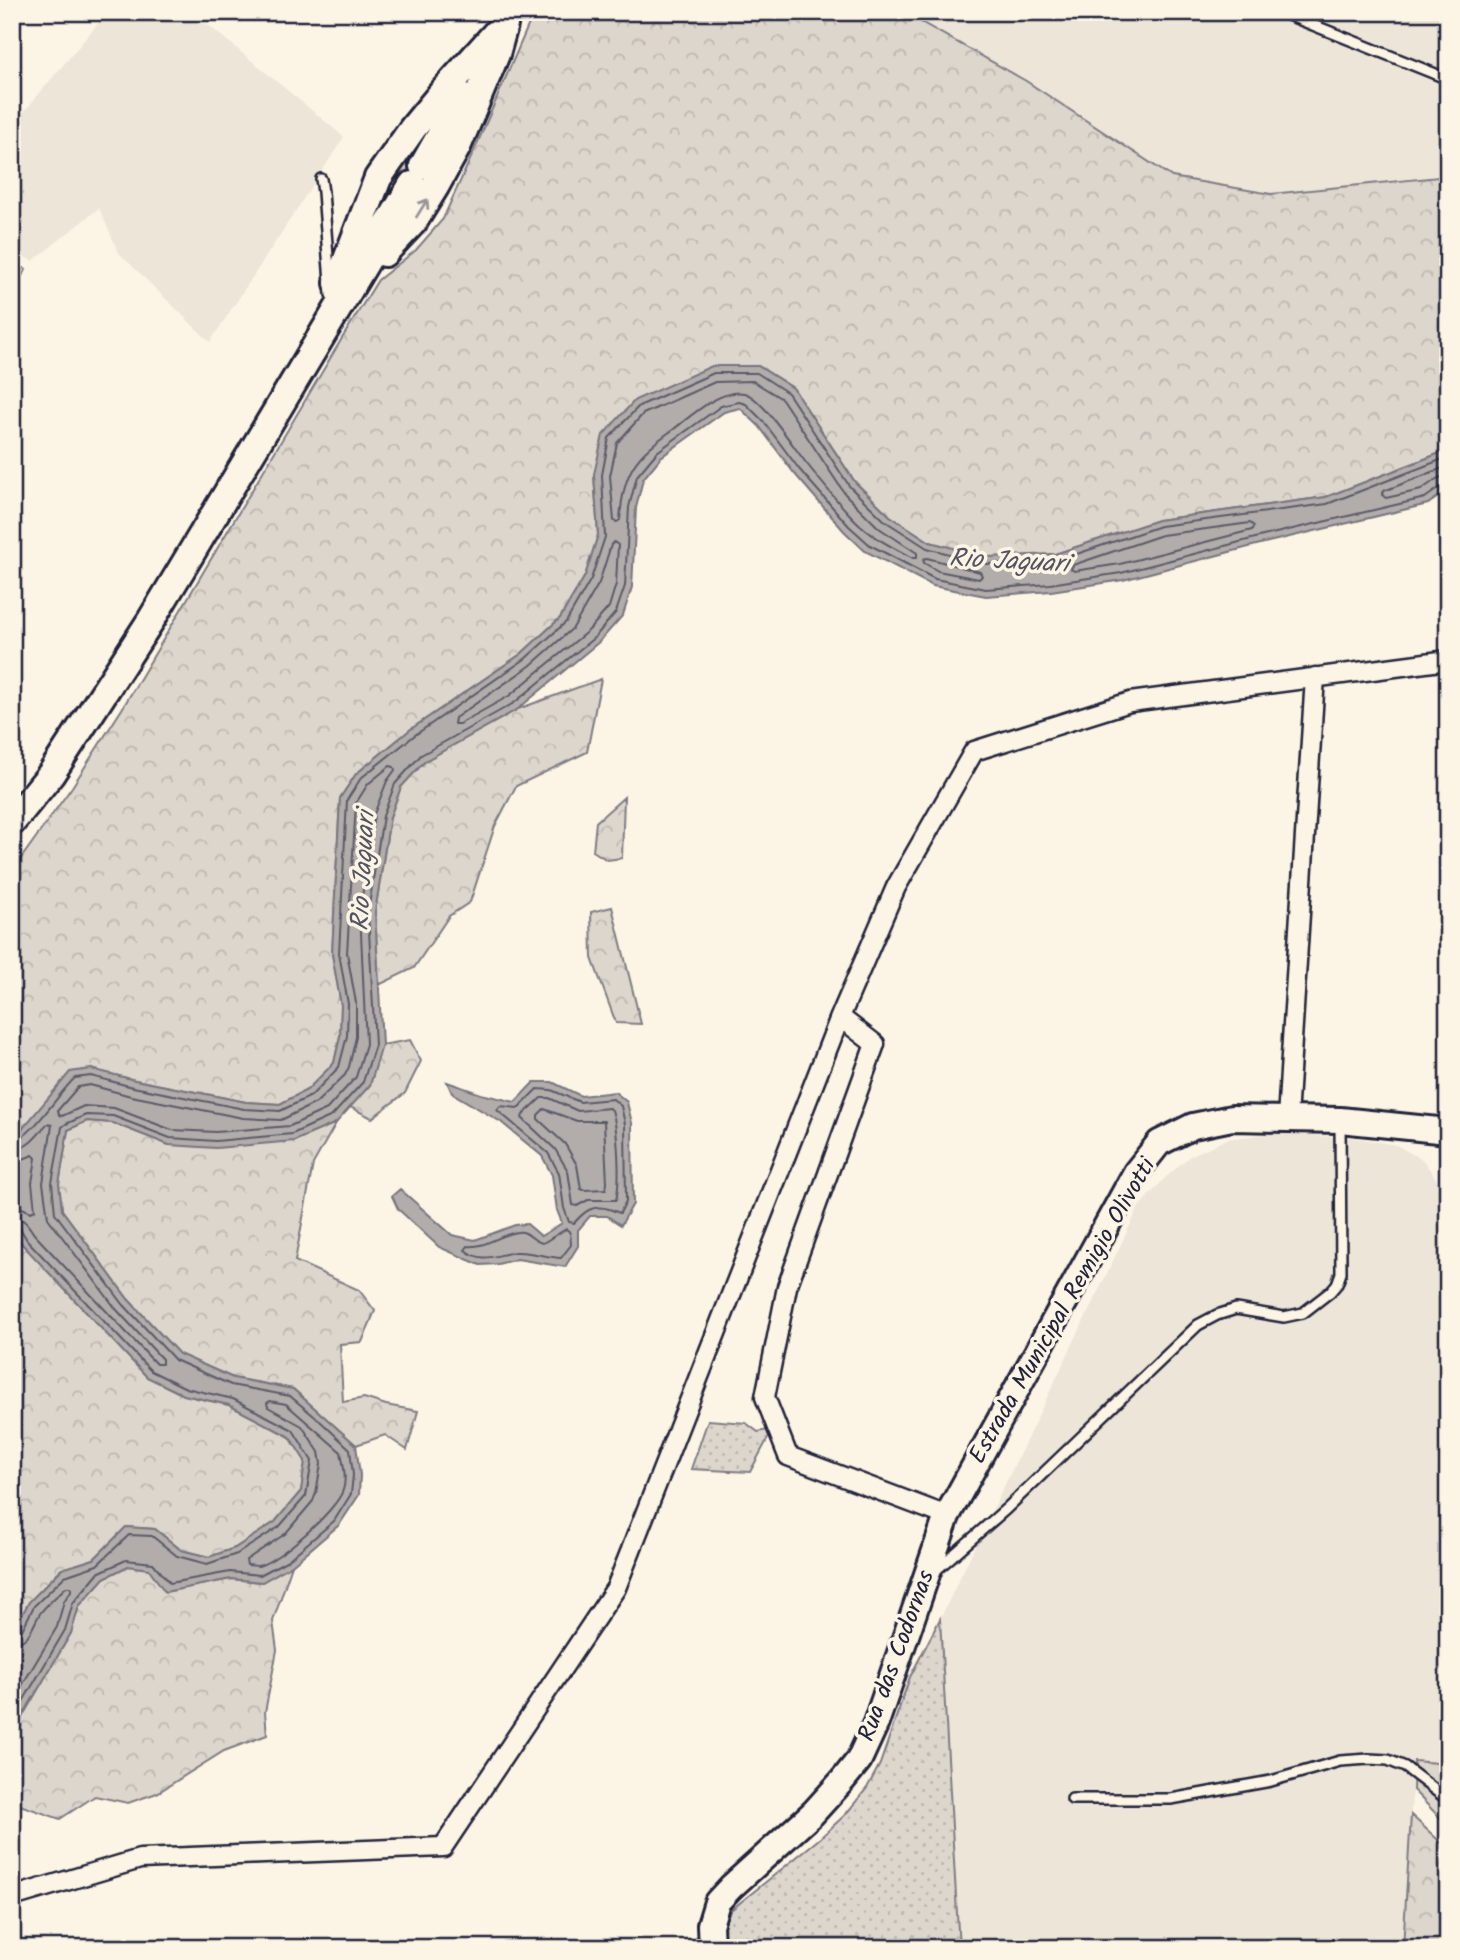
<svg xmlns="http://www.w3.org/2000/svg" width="1460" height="1960" viewBox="0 0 1460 1960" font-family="Kalam,sans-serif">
	<defs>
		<pattern id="grass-dots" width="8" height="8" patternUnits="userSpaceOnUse" patternTransform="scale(1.75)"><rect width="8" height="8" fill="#dcd6cc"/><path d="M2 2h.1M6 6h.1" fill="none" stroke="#bcb7b0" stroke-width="1.8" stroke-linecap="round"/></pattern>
		<pattern id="forest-crowns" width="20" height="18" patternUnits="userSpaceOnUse" patternTransform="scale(1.75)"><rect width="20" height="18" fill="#dcd6cc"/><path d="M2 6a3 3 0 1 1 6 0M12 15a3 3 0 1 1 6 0" fill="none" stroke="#bcb7b0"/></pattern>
	</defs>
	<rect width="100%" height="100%" fill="#fcf5e5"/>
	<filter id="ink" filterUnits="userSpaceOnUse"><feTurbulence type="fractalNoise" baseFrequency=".0143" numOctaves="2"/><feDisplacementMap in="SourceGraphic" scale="14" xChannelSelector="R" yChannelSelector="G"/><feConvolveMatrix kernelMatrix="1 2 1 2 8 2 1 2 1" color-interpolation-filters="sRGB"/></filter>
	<g filter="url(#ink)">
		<path fill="#ece5d8" d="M125,12H164L208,25L344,137L210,342L119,253L99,208L33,261L23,256L18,263L12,258V126L106,14Z
			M903,12H1448V176L1271,194L1172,177L1026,81Z
			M1274,1133L1356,1138L1396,1145L1423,1160L1439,1183L1448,1247V1764L1414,1761L1403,1948H959L940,1619L1139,1207L1165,1178L1190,1156L1227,1139Z"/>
		<path fill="url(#grass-dots)" stroke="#7f7c84" stroke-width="2" d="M12,258L26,270L12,290Z
			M708,1420L746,1423L758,1432L773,1429L750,1472L691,1469Z
			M940,1619L959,1948H726L721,1927L731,1910L819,1839L846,1814L867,1788L880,1764L910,1677Z"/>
		<path fill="url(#forest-crowns)" stroke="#7f7c84" stroke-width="2" d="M534,12H903L1026,81L1172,177L1271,194L1448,176V450L1326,497L1158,520L1055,554L988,558L930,542L890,516L855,482L793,388L758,366L594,474L598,535L585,576L560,618L521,654L411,729L356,774L340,798L332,954L341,1005L340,1036L334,1063L307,1090L280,1104L246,1102L135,1080L91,1069L12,1137V871L72,787L122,709L344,335L378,280L416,250L443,219L474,151Z
			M601,679L587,752L516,786L495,826L470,902L449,916L414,968L379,985L375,912L390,817L401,787L425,761L518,709Z
			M624,797L622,858L607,860L593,851L596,822Z
			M612,907L641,1024L616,1023L592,958L591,912Z
			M410,1040L421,1061L405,1093L372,1118L350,1107L370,1085L382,1045Z
			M87,1121L113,1123L169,1145L294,1141L336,1123L313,1164L295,1261L359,1290L375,1311L362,1342L340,1344L343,1402L364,1398L386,1405L418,1411L407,1450L385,1435L356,1445L293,1389L233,1378L179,1354L128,1299L62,1210L59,1184L68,1130Z
			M12,1228L22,1244L147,1377L184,1395L229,1405L290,1437L306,1461L301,1491L275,1522L235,1548L209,1557L181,1550L155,1529L126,1527L94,1559L60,1570L29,1602L12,1633Z
			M292,1565L273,1621L277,1650L265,1712L267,1735L224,1751L157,1793L128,1803L95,1796L60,1819L20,1805H12V1734L71,1633L79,1606L104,1578L128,1566L150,1569L166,1592L231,1579L262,1582Z
			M1414,1761L1448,1764V1826L1413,1790Z
			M1411,1815L1448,1849V1948H1403Z"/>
		<path fill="#b2adab" stroke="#78757e" stroke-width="2" d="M712,366H758L793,388L855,482L890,516L930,542L988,557L1055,554L1158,520L1326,497L1448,450V490L1428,504L1264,543L1123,580L1051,591L986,596L933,586L865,551L844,531L794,473L759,426L740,408L724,412L661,457L643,479L636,508L632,587L623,615L600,641L518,709L425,761L401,787L390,817L375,912L382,1045L370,1085L336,1123L294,1141L216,1148L169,1145L113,1123L87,1121L68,1130L59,1184L62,1210L128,1299L179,1354L233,1378L293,1389L356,1445L360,1475L359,1495L339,1525L292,1565L262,1582L231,1579L165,1592L149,1569L128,1566L104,1578L79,1606L71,1633L12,1734V1633L29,1602L62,1569L94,1559L126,1527L155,1529L181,1550L209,1557L235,1548L275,1522L301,1491L305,1461L290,1437L229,1405L184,1395L147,1377L22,1244L12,1228V1137L24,1127L70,1072L91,1069L135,1080L246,1102L280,1104L307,1090L334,1063L340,1036L341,1005L332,954L340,798L356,774L411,729L521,654L560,618L585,576L598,535L594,474L603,435L635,400Z
			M447,1082L481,1094L515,1102L534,1082H552L581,1096L615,1092L627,1102L632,1123L633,1204L621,1225L607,1216H590L578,1230V1246L565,1267L517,1259L498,1264L480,1265L439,1247L398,1209L392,1196L400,1189L452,1235L475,1240L515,1225L527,1224L541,1236L562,1223L557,1210L552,1175L542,1156L501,1122L452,1093Z"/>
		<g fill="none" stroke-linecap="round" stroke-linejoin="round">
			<path stroke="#5c5a68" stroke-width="2" d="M753,381L782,399L845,494L879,528L917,553V558H913C892,547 873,538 856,521C838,503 822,483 807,464C794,448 762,397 744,393C721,388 691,416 674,429C635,456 623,471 620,520L617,522L614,521L610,476L617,443L643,414L715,382Z
				M1448,466L1384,491L1382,495L1386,498L1421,490L1438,478L1448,476
				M1250,523L1254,526L1252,530L1120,564L1074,571L1071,569L1073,565L1162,535Z
				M614,542L618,545L616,584L609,607L589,630L509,696L459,724H454L455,718L530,666L573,628L599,583L611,545Z
				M927,558L980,572L982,576L979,579L938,571L924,563L923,559Z
				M390,766L394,767L395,770L387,781L374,814L360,911L366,1044L356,1077L327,1109L290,1126L216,1132L172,1130L114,1108L84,1106L62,1116L59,1115L58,1110L78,1087L90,1085L131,1096L243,1118L281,1120L316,1103L345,1075L349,1067L356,1037V1003L347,953L356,803L368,784Z
				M537,1089L551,1090L580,1102L613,1099L621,1106L625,1124L626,1201L620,1213C616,1212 613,1210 609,1209C592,1204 584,1212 574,1223L569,1222L564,1208L559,1173L548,1153L497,1110L500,1106L518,1108Z
				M541,1098H549L578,1111L609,1108L612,1110C618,1130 621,1181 616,1200H588L577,1206L573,1205L568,1171L555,1149L522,1118L523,1115Z
				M544,1109L577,1121H604L607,1183L606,1189L584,1190L581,1189L577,1165L565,1144L538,1119V1115Z
				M12,1142C31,1139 59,1092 75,1078L91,1076L133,1087L244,1109L280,1111L311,1096L339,1067L347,1036L348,1004L339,953L347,800L361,778L415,735L525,659L566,622L591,579L605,537L602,475L609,438L639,406L714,373H757L788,393L850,487L885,521L927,548L987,564L1056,561L1160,526L1327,504L1448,457
				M12,1150C28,1149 38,1135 47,1124L52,1125L43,1183L48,1218L116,1309L162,1359V1364H156L34,1234C28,1225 24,1217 12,1217
				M12,1161L23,1159L33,1155L36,1158L32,1183L35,1210L31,1212L22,1208L12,1207
				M12,1226L20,1228L27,1240L151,1371L186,1388L233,1399L293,1430L312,1461L306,1496L279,1527L237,1554L207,1564L177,1556L152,1536L129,1535L97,1565L65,1576L34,1606L21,1632L12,1635
				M566,1229L570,1232L571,1245L561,1258C546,1257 529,1251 515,1252C495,1255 483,1264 465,1250L468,1246C486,1248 500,1234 518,1232C528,1230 533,1242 543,1243Z
				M270,1401L286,1404L341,1452C343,1463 347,1479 343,1490C337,1510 278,1562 258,1566C257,1566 249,1565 247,1565L246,1560L285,1534L313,1501L316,1493L321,1464L319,1452L302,1426L268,1407L267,1403Z
				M12,1644C31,1642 32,1625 41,1612C48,1603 58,1595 66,1587H71V1591L64,1601L57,1627L12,1702
				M12,1720L65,1630L73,1603L98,1573L126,1560L153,1563L170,1583L230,1572L260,1575L288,1560L334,1521L351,1494L353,1475L350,1449L320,1421L290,1396L231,1385L175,1360L123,1304L55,1213L52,1183L62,1127L66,1124L86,1115L113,1116L170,1138L216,1141L292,1134L332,1116L363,1082L375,1045L368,912L383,816L395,784L421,755L514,703L595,637L616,612L625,586L629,507L637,476L657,452L721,406L739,402L746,404L764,422L799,469L849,526L870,545L935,579L986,589L1050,584L1121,573L1263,536L1425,498L1442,486L1448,485"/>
			<path stroke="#d0cbc3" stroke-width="26" stroke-dasharray="26 13" stroke-linecap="butt" d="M400,178L411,159"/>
			<defs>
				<path id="lane" d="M1288,15L1448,79
					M321,179L323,192L331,295
					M935,1571L1006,1509L1198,1325L1217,1315L1236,1309L1284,1317L1303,1313L1330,1292L1337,1284L1341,1273L1340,1121
					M1072,1799H1171L1271,1781L1340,1761L1369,1759L1388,1760L1405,1767L1448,1800"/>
				<path id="street" d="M840,1017L875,1044L787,1287L765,1397L788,1456L947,1516
					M1287,1119L1315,677
					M12,1897L140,1859L443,1847L616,1588L840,1017L896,887L974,751L1130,702L1448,660"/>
				<path id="secondary" d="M711,1948L710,1925L717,1902L731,1887L813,1813L842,1781L859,1760L876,1723L947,1516L1136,1172L1159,1143L1193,1126L1232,1118L1340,1120L1448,1131"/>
				<path id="primary" d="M423,166L463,96
					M384,253L414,221L435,187L457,147L496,54L504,25
					M338,283L378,178L413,128L441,94L498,31
					M12,822L51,774L151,620L412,185"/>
			</defs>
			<use href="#lane" stroke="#22223b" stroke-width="14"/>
			<use href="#street" stroke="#22223b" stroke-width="23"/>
			<use href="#secondary" stroke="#22223b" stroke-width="30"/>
			<use href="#primary" stroke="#22223b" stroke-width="32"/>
			<use href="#lane" stroke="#fcf5e5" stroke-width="9"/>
			<use href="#street" stroke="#fcf5e5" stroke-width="18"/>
			<use href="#secondary" stroke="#fcf5e5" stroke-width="24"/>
			<use href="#primary" stroke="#fcf5e5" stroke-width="26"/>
		</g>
		<defs><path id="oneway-shaft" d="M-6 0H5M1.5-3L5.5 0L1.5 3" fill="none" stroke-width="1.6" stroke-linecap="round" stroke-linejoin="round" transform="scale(1.75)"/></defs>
		<use stroke="#9a9698" href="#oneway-shaft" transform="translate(422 208) rotate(-58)"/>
	</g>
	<g text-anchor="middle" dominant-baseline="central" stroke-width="7" stroke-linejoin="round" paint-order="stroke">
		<g font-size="24" fill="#22223b" stroke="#fcf5e5">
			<text transform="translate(1063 1311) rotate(-60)">Estrada Municipal Remigio Olivotti</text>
			<text transform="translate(897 1656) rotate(-70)">Rua das Codornas</text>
		</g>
		<g font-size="26" font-style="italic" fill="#545362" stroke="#fcf5e5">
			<text transform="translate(1009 562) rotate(3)">Rio Jaguari</text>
			<text transform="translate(364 871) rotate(-87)">Rio Jaguari</text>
		</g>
	</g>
	<rect width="1460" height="1960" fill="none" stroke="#fcf5e5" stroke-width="42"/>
	<rect x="21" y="21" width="1418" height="1918" fill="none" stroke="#22223b" stroke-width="2.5" filter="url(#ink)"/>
</svg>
